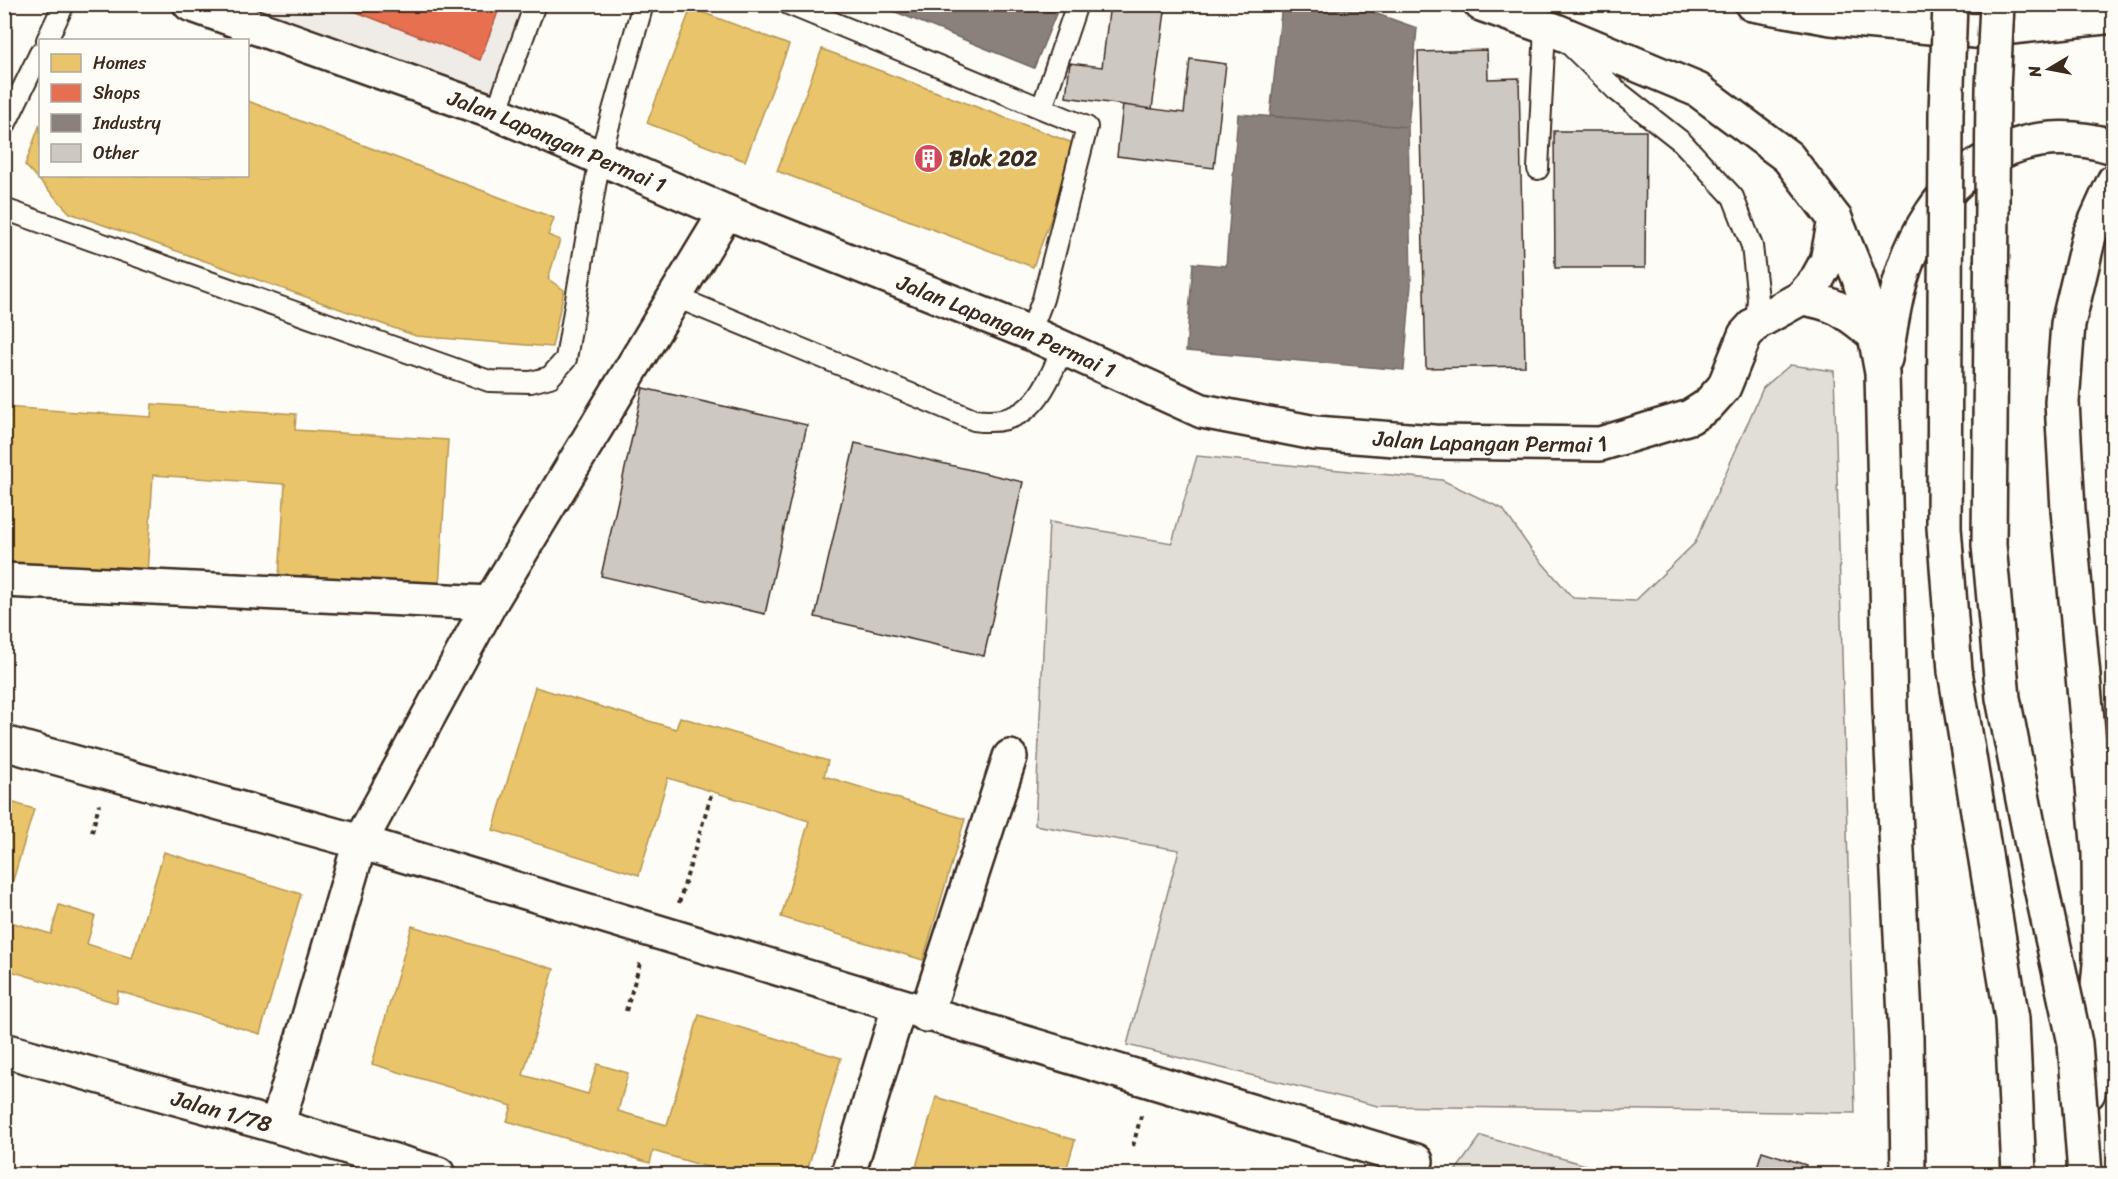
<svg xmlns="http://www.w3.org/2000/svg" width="2118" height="1179" viewBox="0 0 2118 1179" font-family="Sriracha,sans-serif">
	<rect width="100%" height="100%" fill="#fdfcf7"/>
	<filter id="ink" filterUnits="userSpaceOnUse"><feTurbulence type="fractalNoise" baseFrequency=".0167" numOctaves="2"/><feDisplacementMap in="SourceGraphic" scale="12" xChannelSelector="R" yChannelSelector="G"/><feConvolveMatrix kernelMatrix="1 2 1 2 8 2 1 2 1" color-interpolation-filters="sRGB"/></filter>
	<g filter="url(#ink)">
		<path fill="#efece7" d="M223,5H527L492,100Z"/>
		<path fill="#e1ded7" stroke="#8e847a" stroke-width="1.5" d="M1790,365L1834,371L1855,1113L1378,1106L1127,1045L1179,850L1035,825L1049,522L1172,543L1197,456L1442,480L1503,509L1532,551L1573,598L1635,601L1695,543L1763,388Z
			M1481,1136L1618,1174H1453Z"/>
		<path fill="#e9c46a" stroke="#b59653" stroke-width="1.5" d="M691,8L789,45L745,161L647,123Z
			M822,49L1078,145L1033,267L777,171Z
			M248,101L554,218L548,235L560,240L548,279L564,290L552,347L416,336L70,213L25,165L40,124V176H248Z
			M152,404L296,414L295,430L448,440L439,588L279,577L285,484L153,475L147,574L4,564V407L151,417Z
			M535,687L676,729L680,717L828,761L824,776L965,819L923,960L781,917L809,821L668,778L639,875L493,830Z
			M4,800L34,809L4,911Z
			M164,852L301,894L260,1034L118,991L117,1003L4,969V920L51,934L59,905L95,916L87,944L132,958Z
			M412,926L554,969L523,1075L588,1094L597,1064L628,1073L618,1111L667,1125L699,1015L841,1058L806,1174H731L653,1151L650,1163L507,1121L512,1106L372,1064Z
			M936,1097L1075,1140L1065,1174H914Z"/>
		<path fill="#e76f51" stroke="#b35a42" stroke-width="1.5" d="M336,4H501L480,60Z"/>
		<path fill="#8a817c" stroke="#726760" stroke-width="1.5" d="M876,4H1060L1034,68Z
			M1282,4H1349L1417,28L1408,127L1270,116Z
			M1238,114L1408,127L1411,284L1404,370L1186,351L1193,263L1226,266Z"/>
		<path fill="#cdc8c2" stroke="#3b2a1e" stroke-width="1.5" d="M1110,4H1166L1152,109L1066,97L1070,63L1102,67Z
			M1487,50L1488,79L1519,78L1525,366L1426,368L1418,52Z
			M1190,59L1226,64L1214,168L1117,156L1123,105L1184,113Z
			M1554,131H1646L1645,268H1555Z
			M643,388L807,425L765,614L601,576Z
			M855,443L1023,482L984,656L815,617Z
			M1762,1151L1806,1165L1803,1174H1755Z"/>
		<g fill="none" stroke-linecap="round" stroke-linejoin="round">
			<defs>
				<path id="lane" d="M788,4L1087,127L1043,299L1030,333
					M47,40L64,4
					M1570,45L1616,90L1682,142L1733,197L1752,246L1758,299L1756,323
					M1042,108L1077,4
					M496,113L535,4
					M4,127L40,53
					M1538,169L1545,28
					M4,209L489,381L531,382L550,377L566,359L600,157L643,4
					M676,297L974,420C1030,428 1043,393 1063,348"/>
				<g id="street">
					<path id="s1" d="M190,4L496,113L726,212L1030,333L1202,411L1315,433L1434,442L1600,444L1690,417L1707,406L1724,387L1745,335L1756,323L1801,298L1816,281L1827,261L1835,219"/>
					<path d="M1801,298C1838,303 1847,313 1875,335"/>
					<path d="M4,580L490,603"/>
					<path d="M4,743L360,842L1416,1161L1411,1174"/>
					<path d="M926,1015L1010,757"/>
					<path id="s2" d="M4,1050L277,1126L438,1174"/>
					<path d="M277,1126L360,842L490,603L726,212"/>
					<path d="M848,1174L899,1007"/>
				</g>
				<path id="primary" d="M1481,4L1554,30L1698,90L1788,157L1835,219L1859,278L1875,335L1882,373L1890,708L1906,1038L1908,1174
					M1752,4L1831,18L1975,31L2114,16
					M1885,359C1890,333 1893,305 1901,279C1930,182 2009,114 2114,147
					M2088,1093L2100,964L2099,853L2068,510L2062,402L2068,324L2089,236L2114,181"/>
				<path id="highway" d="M1955,671L2012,1019L2019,1174"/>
			</defs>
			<use href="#lane" stroke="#3b2a1e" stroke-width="24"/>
			<use href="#street" stroke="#3b2a1e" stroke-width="38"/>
			<use href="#primary" stroke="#3b2a1e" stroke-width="38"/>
			<use href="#highway" stroke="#3b2a1e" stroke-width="38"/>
			<path stroke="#3b2a1e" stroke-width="4" stroke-dasharray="4.5 4.5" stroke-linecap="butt" d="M92,832L99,804
				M679,903L711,795
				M626,1011L641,960
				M1133,1146L1142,1112"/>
			<use href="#lane" stroke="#fdfcf7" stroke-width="20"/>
			<use href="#street" stroke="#fdfcf7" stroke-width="33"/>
			<use href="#primary" stroke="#fdfcf7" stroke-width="33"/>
			<use href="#highway" stroke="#fdfcf7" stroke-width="33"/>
			<defs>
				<path id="highway-bridge" d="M1950,4L1946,112L1944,527L1955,671
					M1997,4L1993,89L1989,545L2003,698L2035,860L2075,1043L2085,1174"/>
			</defs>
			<use href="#highway-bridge" stroke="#3b2a1e" stroke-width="38" stroke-linecap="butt"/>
			<use href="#highway-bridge" stroke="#fdfcf7" stroke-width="33"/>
		</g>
	</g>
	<defs>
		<symbol id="building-disc" viewBox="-11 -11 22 22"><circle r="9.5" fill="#d1495b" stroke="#fdfcf7"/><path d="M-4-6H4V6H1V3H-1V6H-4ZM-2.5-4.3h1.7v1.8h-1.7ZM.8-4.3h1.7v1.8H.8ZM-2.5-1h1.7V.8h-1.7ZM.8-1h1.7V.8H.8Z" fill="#fff"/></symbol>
	</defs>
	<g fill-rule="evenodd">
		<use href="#building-disc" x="912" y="142" width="33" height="33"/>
	</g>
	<g text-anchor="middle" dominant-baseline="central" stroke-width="6" stroke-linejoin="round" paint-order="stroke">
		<g font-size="22" fill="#3b2a1e" stroke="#fdfcf7">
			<text stroke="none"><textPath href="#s1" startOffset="392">Jalan Lapangan Permai 1</textPath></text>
			<text stroke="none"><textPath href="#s1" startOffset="878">Jalan Lapangan Permai 1</textPath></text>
			<text stroke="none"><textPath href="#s1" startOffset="1382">Jalan Lapangan Permai 1</textPath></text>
			<text stroke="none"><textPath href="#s2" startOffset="226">Jalan 1/78</textPath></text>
		</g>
		<g font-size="22" font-weight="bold" fill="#3b2a1e" stroke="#fdfcf7" text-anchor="start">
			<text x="949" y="158">Blok 202</text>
		</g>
	</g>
	<rect width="2118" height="1179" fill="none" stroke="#fdfcf7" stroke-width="24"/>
	<rect x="12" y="12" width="2094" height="1155" fill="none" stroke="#3b2a1e" stroke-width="2" filter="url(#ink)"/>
	<rect x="39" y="39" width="210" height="138" fill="#fdfcf7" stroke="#afa8a0" stroke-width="1.5"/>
	<rect x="51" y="54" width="30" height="18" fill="#e9c46a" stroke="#afa8a0" stroke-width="1.5"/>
	<text x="93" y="69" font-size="18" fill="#3b2a1e">Homes</text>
	<rect x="51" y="84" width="30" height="18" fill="#e76f51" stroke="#afa8a0" stroke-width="1.5"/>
	<text x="93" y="99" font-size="18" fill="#3b2a1e">Shops</text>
	<rect x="51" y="114" width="30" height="18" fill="#8a817c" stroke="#afa8a0" stroke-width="1.5"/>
	<text x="93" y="129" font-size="18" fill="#3b2a1e">Industry</text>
	<rect x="51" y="144" width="30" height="18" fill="#cdc8c2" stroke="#afa8a0" stroke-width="1.5"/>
	<text x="93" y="159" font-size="18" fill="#3b2a1e">Other</text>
	<g transform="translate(2049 69) rotate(260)" stroke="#fdfcf7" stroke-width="4.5" paint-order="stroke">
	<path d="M0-4.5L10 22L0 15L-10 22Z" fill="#3b2a1e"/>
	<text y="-9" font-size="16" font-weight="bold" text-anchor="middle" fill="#3b2a1e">N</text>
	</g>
</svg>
